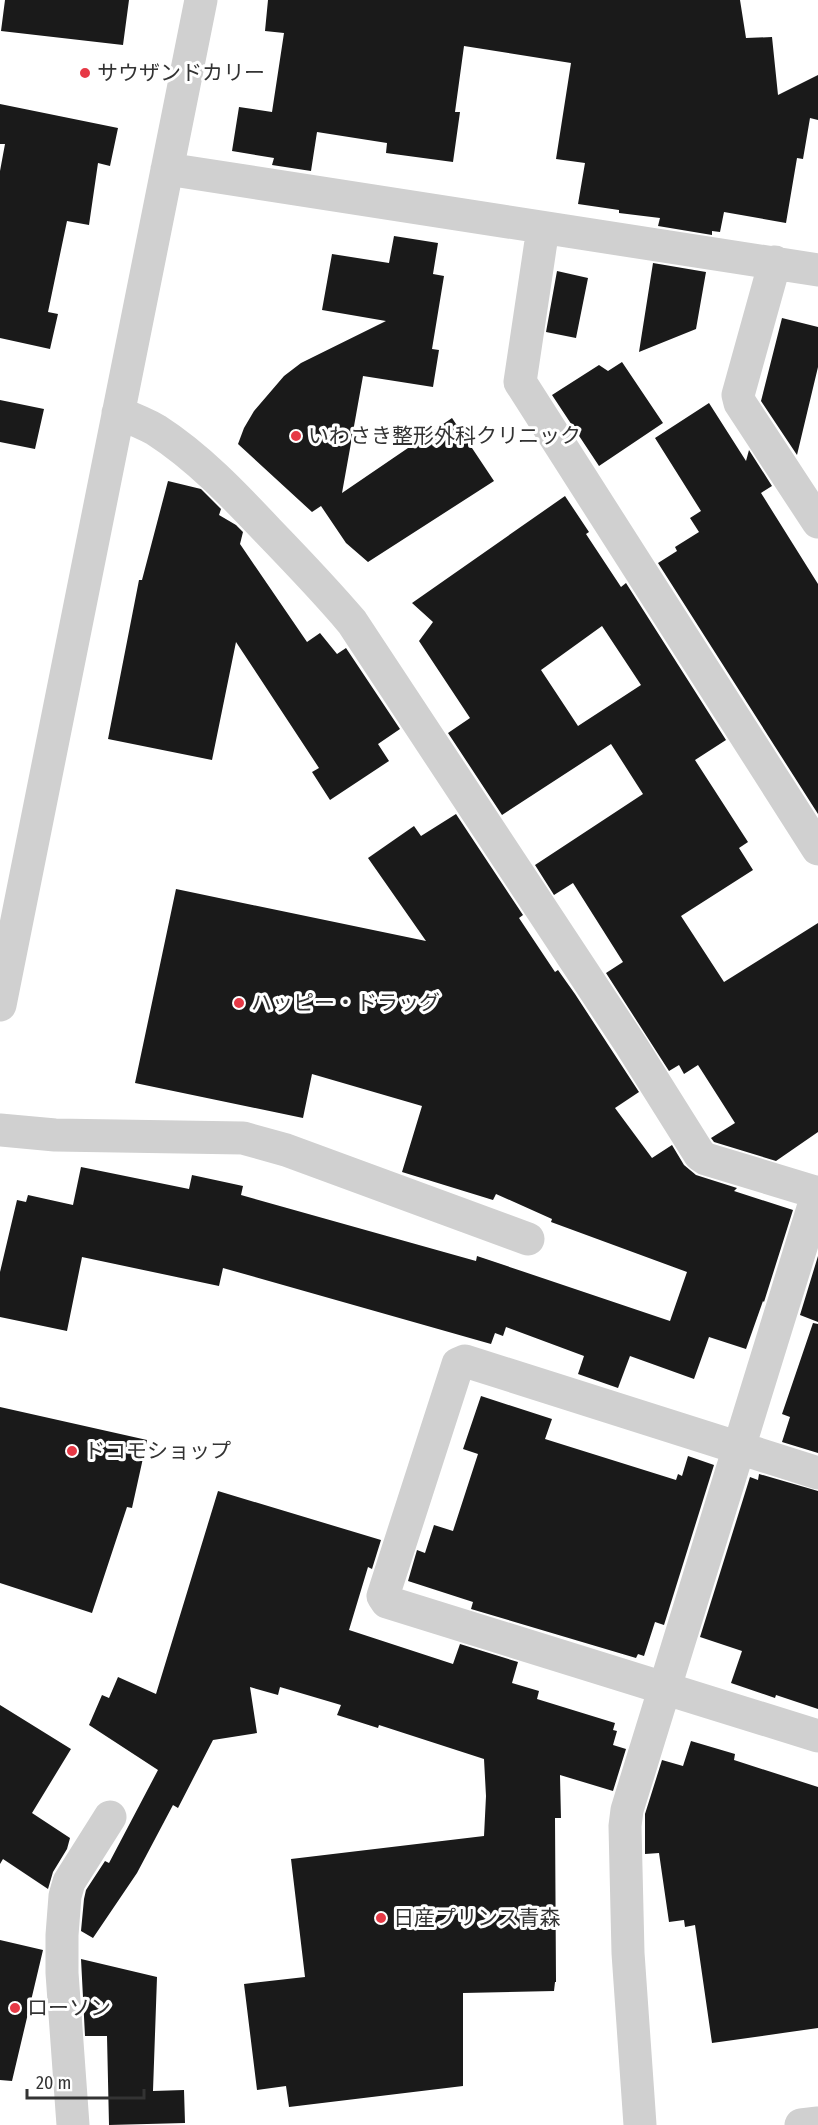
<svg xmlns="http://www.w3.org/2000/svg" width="818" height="2125" viewBox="0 0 818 2125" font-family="'Fira Sans Condensed','Noto Sans JP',sans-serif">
	<rect width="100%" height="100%" fill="#fff"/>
	<path fill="#1a1a1a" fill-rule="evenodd" d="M5,0H129L123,45L1,31Z
		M268,0H740L746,38L772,37L778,95L818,75V120L810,118L803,159L797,158L786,223L724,212L720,232L712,231V235L658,226L660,218L619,213V210L578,204L585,163L556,159L571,63L464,46L455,112H460L453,162L386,153L387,143L317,132L311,171L272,165L274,158L232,151L239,107L272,112L284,33L265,31Z
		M0,104L118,128L110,166L98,163L89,225L67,221L48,312L58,314L50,349L0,338V171L5,144H0Z
		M394,236L438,243L433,274L444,276L432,349L439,350L433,387L363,376L342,493L452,418L494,481L368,562L346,543L321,506L312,512L238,444L244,428L254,411L284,376L301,363L386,321L322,310L332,254L389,263Z
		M653,263L706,272L696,329L639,352Z
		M557,271L588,278L576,338L546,332Z
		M782,318L818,327V367L797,455L761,401Z
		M622,362L663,423L599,466L552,395L599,365L608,371Z
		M0,400L44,409L35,449L0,442Z
		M709,403L746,461L749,450L772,486L761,493L818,584V814L658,563L677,551L675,547L699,532L690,518L701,511L655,438Z
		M168,481L201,489L221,509L219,515L236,525L243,532L240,544L307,642L320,633L337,654L346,648L400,729L378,744L389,761L330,800L312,772L319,768L236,642L212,760L108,739L139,580H142Z
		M565,496L589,532L586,534L621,587L626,583L726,740L695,760L748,842L739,848L753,870L681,916L724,982L818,923V1132L776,1161L714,1142L711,1138L735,1123L698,1065L684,1074L679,1065L669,1071L606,973L623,962L573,883L554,895L535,865L643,794L611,744L502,815L448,733L470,718L419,641L433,622L412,603ZM602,626L641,685L578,726L541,670Z
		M456,814L523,915L519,918L555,972L558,970L575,994L639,1092L615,1108L652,1158L672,1145L684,1165L696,1175L737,1188L734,1191L793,1210L764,1302L763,1301L746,1349L709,1337L694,1379L630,1356L618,1388L578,1374L584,1356L506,1327L503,1336L495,1333L491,1344L223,1268L219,1286L82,1257L67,1331L0,1317V1272L17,1200L26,1202L28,1195L73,1205L81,1167L189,1189L192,1175L243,1186L241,1195L476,1261L477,1256L670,1321L687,1272L551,1222L552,1219L496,1194L493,1200L402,1172L422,1106L312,1074L303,1118L135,1083L176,889L426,941L368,858L414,826L421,836Z
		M818,1256V1322L800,1315Z
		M813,1323L818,1324V1453L782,1442L790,1417L782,1414Z
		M481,1396L552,1419L545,1439L676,1480L678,1474L682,1476L688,1456L714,1465L664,1625L655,1622L644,1656L638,1654L636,1658L471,1609L473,1602L408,1581L417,1550L425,1553L434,1525L453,1531L478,1454L463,1449Z
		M0,1407L147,1440L132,1508L127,1507L92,1613L0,1583Z
		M759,1474L818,1491V1709L776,1695L775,1698L731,1683L742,1651L700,1637L750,1477L758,1480Z
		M218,1491L381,1540L372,1569L368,1567L349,1630L453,1664L460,1644L518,1662L512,1683L539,1691L537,1699L615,1723L613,1730L617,1731L613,1745L626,1749L613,1791L560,1775L561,1818H555L556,1982H555L554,1991L463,1993V2086L289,2107L286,2086L257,2090L244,1984L305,1977L291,1859L484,1836L486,1796L484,1759L379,1725L378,1728L337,1715L341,1705L280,1687L278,1695L250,1687L257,1733L213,1740L178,1808L173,1805L137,1873L93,1938L81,1931L84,1899L86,1890L105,1861L109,1863L158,1770L89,1725L102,1695L109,1698L118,1677L156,1694Z
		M0,1705L71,1749L32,1813L70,1838L67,1849L53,1872L48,1889L3,1859L0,1864Z
		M691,1741L735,1754L734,1760L818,1787V2028L712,2043L695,1925L685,1927L684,1920L669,1922L659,1853L645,1854V1814L662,1760L683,1766Z
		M0,1940L43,1950L12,2081L0,2080Z
		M81,1959L157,1977L153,2091L184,2090L185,2123L109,2125L107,2036H85Z"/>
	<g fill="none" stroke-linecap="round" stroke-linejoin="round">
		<path stroke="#d0d0d0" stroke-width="33" d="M167,169L818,270
			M543,228L520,382L818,849
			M775,262L738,395L740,403L818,522
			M118,413C131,418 144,423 156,430C198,457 234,495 268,531C297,561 325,590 352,622L631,1045L700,1155L706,1159L818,1193
			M0,1005L201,0
			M0,1130L55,1135L243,1138L286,1150L528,1239
			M818,1473L465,1361L458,1364L383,1596L387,1602L818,1736
			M73,2125L62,1973V1935L65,1896L69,1882L110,1817
			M640,2125L628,1953L625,1826L627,1810L818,1192
			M801,2125L818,2123"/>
	</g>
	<g fill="#e63946" stroke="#fff" stroke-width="2">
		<circle cx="85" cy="73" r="6"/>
		<circle cx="296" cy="436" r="6"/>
		<circle cx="239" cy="1003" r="6"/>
		<circle cx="72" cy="1451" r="6"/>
		<circle cx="381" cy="1918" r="6"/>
		<circle cx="15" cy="2008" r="6"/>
	</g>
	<g text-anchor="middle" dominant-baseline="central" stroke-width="6" stroke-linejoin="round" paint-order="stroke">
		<g font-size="21" fill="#333" stroke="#fff" text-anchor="start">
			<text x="97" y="73">サウザンドカリー</text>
			<text x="308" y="436">いわさき整形外科クリニック</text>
			<text x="251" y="1003">ハッピー・ドラッグ</text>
			<text x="84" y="1451">ドコモショップ</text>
			<text x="393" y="1918">日産プリンス青森</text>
			<text x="27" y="2008">ローソン</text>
		</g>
	</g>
	<path d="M27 2089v9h117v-9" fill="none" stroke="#333333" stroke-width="3"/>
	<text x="36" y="2089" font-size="18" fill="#333333" stroke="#ffffff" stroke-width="4.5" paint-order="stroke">20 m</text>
</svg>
